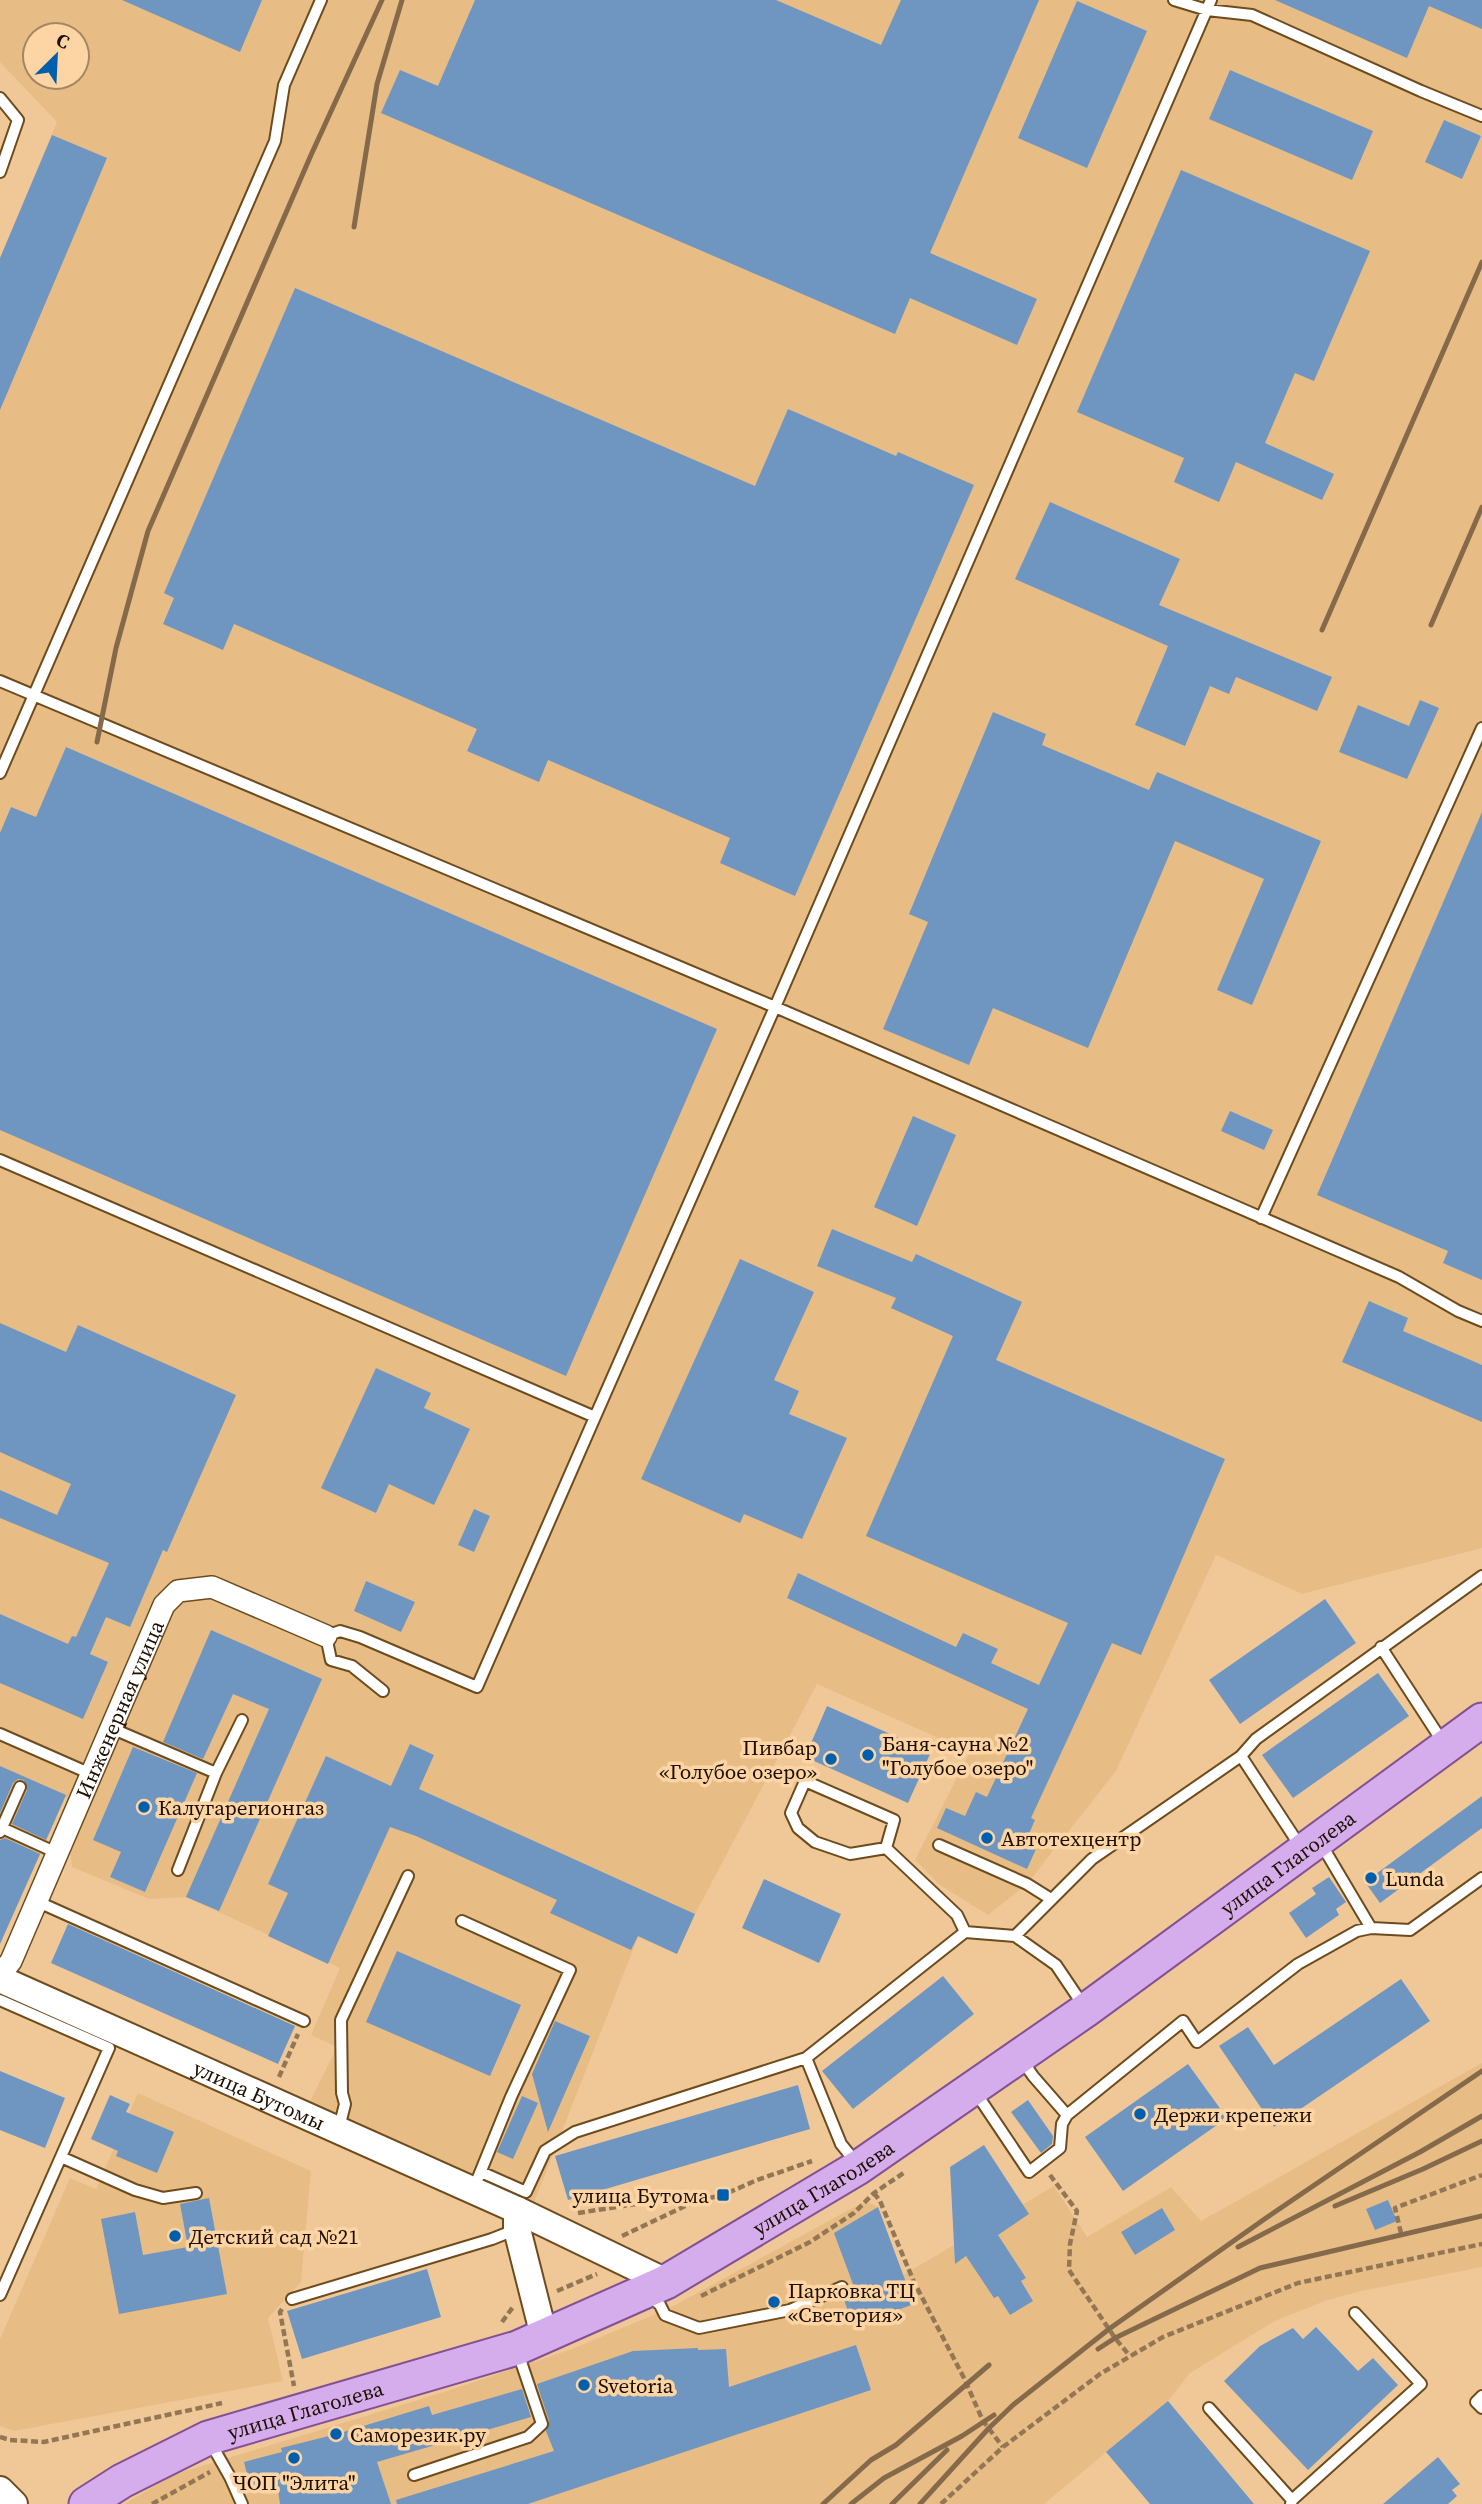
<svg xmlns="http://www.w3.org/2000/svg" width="1482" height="2504" viewBox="0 0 1482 2504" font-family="'Source Serif 4',serif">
	<rect width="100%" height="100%" fill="#f0c898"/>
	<path fill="#e8bc85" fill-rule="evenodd" d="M0,0H1482V1548L1302,1594L1216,1555L1116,1771L1027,1884L988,1915L940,1885L915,1860L970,1752L817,1684L695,1914L677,1954L638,1937L532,2208L309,2103L337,2047L311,2035L340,1968L186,1897L149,1899L72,1867L66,1797L0,1944V258L57,122L0,62ZM35,35H77V77H35Z
		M1482,2063V2267L1361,2291L1325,2301L1275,2321L1190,2373L1168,2401L1044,2504H125L173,2475L447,2391L572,2349L670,2308L865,2201L878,2207L903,2275L1054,2186L1087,2237L1171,2187L1201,2221Z
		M138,2093L311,2171L301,2282L268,2318L283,2381L14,2431L0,2426V2339L70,2178L96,2189Z"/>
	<path fill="#6f96c1" d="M122,0H262L240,52Z
		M475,0H776L881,45L901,0H1039L930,253L1037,299L1017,345L910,298L895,334L381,113L400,70L438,86Z
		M1275,0H1482V29L1429,6L1407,58Z
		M1077,1L1147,31L1087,168L1018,138Z
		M1230,70L1373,131L1352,180L1209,119Z
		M1444,120L1481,136L1462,179L1425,162Z
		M52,135L107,158L0,410V258Z
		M1181,170L1370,251L1314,381L1295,373L1265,443L1334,474L1322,500L1236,462L1219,502L1174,482L1184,458L1077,412Z
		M295,288L755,486L788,409L896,456L898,452L974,485L795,896L720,863L730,838L548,760L539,782L467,751L477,729L234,624L223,650L163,624L174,598L164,593Z
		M1050,502L1180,559L1159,605L1332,677L1317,711L1236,677L1229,694L1210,686L1185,746L1135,725L1168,646L1015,579Z
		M1420,700L1439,708L1407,779L1339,752L1358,705L1409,726Z
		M993,712L1046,734L1042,745L1149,790L1157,772L1321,841L1252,1005L1217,990L1264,879L1175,841L1088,1048L993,1008L969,1065L883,1029L928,922L909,914Z
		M66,747L717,1029L566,1376L0,1130V833L11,807L36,817Z
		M1482,812V1280L1443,1263L1448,1251L1317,1195Z
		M1230,1111L1273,1130L1264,1150L1221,1131Z
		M913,1116L956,1135L917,1226L874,1207Z
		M832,1229L912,1262L916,1254L1022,1302L996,1360L1225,1459L1141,1655L1112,1643L1031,1818L1035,1820L1025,1843L1036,1849L1027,1869L937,1828L946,1808L965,1816L976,1792L987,1797L1028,1709L787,1598L798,1573L956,1647L963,1633L998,1649L991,1663L1039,1685L1068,1623L866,1536L953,1336L891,1308L896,1298L817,1266Z
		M740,1259L814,1292L774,1380L799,1391L789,1414L847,1438L802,1539L744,1514L740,1523L641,1479Z
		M1369,1301L1408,1318L1403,1331L1482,1365V1422L1342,1362Z
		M0,1323L66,1352L78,1325L236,1395L167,1552L163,1550L130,1627L106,1617L90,1654L108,1662L83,1719L0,1683V1614L68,1644L72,1636L76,1637L109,1563L0,1518V1490L57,1515L71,1484L0,1452Z
		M376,1368L431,1393L424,1408L470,1429L434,1505L389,1484L376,1513L321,1488Z
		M474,1509L490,1516L474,1552L458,1545Z
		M366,1581L415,1602L401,1632L354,1611Z
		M1325,1599L1356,1643L1240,1724L1209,1680Z
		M211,1630L322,1679L219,1911L186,1897L269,1709L233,1694L203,1759L163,1742Z
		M1378,1673L1409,1716L1293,1798L1262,1755Z
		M827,1706L931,1752L908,1803L805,1757Z
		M410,1744L434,1755L419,1789L695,1914L677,1954L638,1936L631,1950L550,1913L557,1900L416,1836L390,1827L328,1964L268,1936L288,1893L268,1884L326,1756L391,1786Z
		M133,1747L197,1773L145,1892L110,1877L121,1852L93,1840Z
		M0,1766L66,1795L46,1840L12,1824L27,1790L24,1780L18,1779L13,1783L0,1813Z
		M1482,1796V1828L1380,1903L1365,1882Z
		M5,1838L40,1854L0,1944V1840Z
		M1329,1877L1346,1902L1336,1909L1339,1915L1306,1938L1289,1913L1316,1894L1312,1888Z
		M764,1879L841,1914L819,1963L742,1928Z
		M68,1924L295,2026L278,2064L51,1963Z
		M397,1951L521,2005L490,2076L366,2022Z
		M943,1976L974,2014L853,2109L822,2071Z
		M1401,1979L1430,2021L1274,2127L1219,2046L1248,2027L1274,2065Z
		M555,2021L590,2036L548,2132L532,2074Z
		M1188,2064L1227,2118L1123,2191L1085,2137Z
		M0,2071L65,2098L45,2148L0,2130Z
		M798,2085L810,2129L568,2200L555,2156Z
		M110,2095L130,2104L126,2112L174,2132L157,2173L116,2156L118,2151L91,2139Z
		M522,2096L538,2103L513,2159L497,2152Z
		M1028,2100L1053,2136L1052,2144L1041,2153L1011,2112Z
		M984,2145L1029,2214L998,2235L1026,2278L1021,2281L1033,2301L1010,2315L998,2296L994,2298L966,2256L955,2264L950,2167Z
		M209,2198L227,2294L119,2314L101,2219L135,2212L143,2255L188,2247L180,2204Z
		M1388,2200L1397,2221L1375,2230L1366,2209Z
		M878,2207L914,2304L854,2326L844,2300L857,2295L834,2233Z
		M1162,2208L1175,2230L1135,2255L1121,2232Z
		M427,2269L441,2317L302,2359L287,2311Z
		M1316,2327L1358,2371L1373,2358L1398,2385L1308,2470L1224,2381L1260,2346L1293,2328L1303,2339Z
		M856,2345L871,2390L528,2504H397L396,2500L554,2451L546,2431L549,2421L537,2384L633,2351L698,2348V2350L726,2349L729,2387Z
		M522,2389L531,2417L377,2462L391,2504H280L277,2483L251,2490L244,2462L282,2452L281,2448L337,2434L429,2406L432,2415Z
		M1168,2401L1254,2504H1150L1106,2452Z
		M1438,2457L1460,2484L1452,2490L1457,2496L1448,2504H1383Z"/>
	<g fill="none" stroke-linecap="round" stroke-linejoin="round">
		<defs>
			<path id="service" d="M1174,0L1207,10L1252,15L1421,91L1482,116
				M0,98L18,120L0,172
				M0,681L775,1007L1399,1277L1458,1311L1482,1321
				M0,773L275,141L284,85L321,0
				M0,1160L595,1417L477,1687L360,1637L340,1631L326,1636L331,1660L352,1666L383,1691
				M1261,1218L1482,728
				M595,1417L775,1007L1211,0
				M1381,1647L1444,1744
				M111,1728L216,1773L242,1720
				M0,1734L91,1774
				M1241,1756L1256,1739L1482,1576
				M2,1828L57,1853
				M0,1832L20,1787
				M1320,1842L1371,1928
				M939,1845L1027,1884L1051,1899
				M886,1848L850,1854L815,1842L798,1828L791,1813L805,1781L894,1820L886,1848L957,1915L965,1932
				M178,1870L216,1773
				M36,1901L304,2021
				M462,1921L570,1970L511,2097L478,2178
				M1015,1936L1056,1965L1085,2008
				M0,2000L109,2048L0,2295
				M806,2058L841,2144L858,2165
				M1022,2060L1033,2076L1067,2115
				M974,2090L1029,2172L1060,2148L1062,2124L1067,2115L1183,2021L1197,2042L1298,1964L1357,1931L1371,1928L1410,1930L1482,1878
				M339,2128L345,2104L342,2093L341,2020L408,1876
				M61,2157L135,2190L163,2198L196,2193
				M481,2172L526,2192L545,2151L575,2132L806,2058L965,1932L1015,1936L1092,1859L1241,1756L1302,1849
				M647,2294L660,2305L665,2315L699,2328L790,2310L842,2287
				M292,2299L492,2239L517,2229
				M1482,2396L1476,2402L1482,2408
				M1209,2408L1292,2500
				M209,2440L230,2477L242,2504
				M414,2475L528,2437L542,2424L517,2350
				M1291,2504L1292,2500L1421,2384L1355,2313"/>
			<g id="minor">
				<path id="s1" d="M0,1975L11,1961L164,1605L178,1591L212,1587L326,1636"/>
			</g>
			<g id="tertiary">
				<path id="s2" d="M0,1979L517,2210L666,2282"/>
				<path d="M517,2210V2229L544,2336"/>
				<path d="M0,2490L14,2504"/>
			</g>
			<g id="primary">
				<path id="s3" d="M86,2504L122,2481L208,2438L517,2348L666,2282L859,2167L1086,2010L1482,1720"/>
			</g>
		</defs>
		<use href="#service" stroke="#6d4b1c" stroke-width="14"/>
		<use href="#minor" stroke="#6d4b1c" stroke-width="24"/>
		<use href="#tertiary" stroke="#6d4b1c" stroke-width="30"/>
		<use href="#primary" stroke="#825192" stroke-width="37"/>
		<path stroke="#937755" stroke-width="4.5" stroke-dasharray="7 3.5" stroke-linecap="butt" d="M279,2077L298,2034
			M1050,2175L1077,2211L1070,2244L1069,2270L1115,2338L1129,2355
			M874,2193L880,2201L914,2282L964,2378L983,2421L1003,2447
			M578,2213L681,2197L694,2201
			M1401,2233L1395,2208L1482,2175
			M622,2236L696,2201L723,2195L757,2180L812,2161
			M557,2291L597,2274
			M701,2296L810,2242L854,2213L874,2193L905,2172
			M282,2309L280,2312L294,2386
			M502,2322L513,2307
			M0,2437L10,2440L44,2442L222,2403
			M152,2504L210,2472
			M941,2504L1003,2447L1100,2374L1163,2337L1298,2283L1482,2244"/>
		<use href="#service" stroke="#fff" stroke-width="10"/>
		<use href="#minor" stroke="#fff" stroke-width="21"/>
		<use href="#tertiary" stroke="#fff" stroke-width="26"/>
		<use href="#primary" stroke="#d5acec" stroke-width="33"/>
		<path stroke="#846a4b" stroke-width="5" d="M354,227L377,84L402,0
			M1431,625L1482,507
			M1322,630L1482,262
			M97,742L116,648L148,531L311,155L382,0
			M1335,2206L1423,2169L1482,2141
			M1238,2247L1420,2152L1482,2116
			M1098,2349L1115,2338L1260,2268L1482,2216
			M823,2504L871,2460L896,2445L989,2365
			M851,2504L884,2478L962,2436L994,2415
			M892,2504L947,2450
			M920,2504L989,2428L1013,2405L1109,2329L1266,2218L1482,2071"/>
	</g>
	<g fill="#005fac" stroke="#fdd5a5" stroke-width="2.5">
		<circle cx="868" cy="1755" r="7"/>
		<circle cx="831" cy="1759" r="7"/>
		<circle cx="144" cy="1807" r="7"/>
		<circle cx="987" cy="1838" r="7"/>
		<circle cx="1371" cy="1878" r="7"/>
		<circle cx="1140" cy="2114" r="7"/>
		<rect x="716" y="2188" width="14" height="14" rx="3.5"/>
		<circle cx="175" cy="2236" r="7"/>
		<circle cx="774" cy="2302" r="7"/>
		<circle cx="584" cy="2385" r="7"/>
		<circle cx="336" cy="2434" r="7"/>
		<circle cx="294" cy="2458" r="7"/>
	</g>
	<g text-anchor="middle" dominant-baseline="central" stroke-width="7" stroke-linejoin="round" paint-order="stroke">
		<g font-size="21" fill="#1d0f00" stroke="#fdd5a5">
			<text stroke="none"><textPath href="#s1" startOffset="292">Инженерная улица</textPath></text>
			<text stroke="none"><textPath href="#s3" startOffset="1374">улица Глаголева</textPath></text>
			<text stroke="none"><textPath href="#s2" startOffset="284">улица Бутомы</textPath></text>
			<text stroke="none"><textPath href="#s3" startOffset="807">улица Глаголева</textPath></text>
			<text stroke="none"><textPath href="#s3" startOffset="240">улица Глаголева</textPath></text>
		</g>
		<g font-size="21" fill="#1d0f00" stroke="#fdd5a5" text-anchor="start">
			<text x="882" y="1743">Баня-сауна №2<tspan x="882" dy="24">"Голубое озеро"</tspan></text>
			<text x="817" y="1747" text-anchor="end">Пивбар<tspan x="817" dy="24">«Голубое озеро»</tspan></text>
			<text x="158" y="1807">Калугарегионгаз</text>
			<text x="1001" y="1838">Автотехцентр</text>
			<text x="1385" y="1878">Lunda</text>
			<text x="1154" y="2114">Держи крепежи</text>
			<text x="709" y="2195" text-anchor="end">улица Бутома</text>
			<text x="189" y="2236">Детский сад №21</text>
			<text x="788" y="2290">Парковка ТЦ<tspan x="788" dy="24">«Светория»</tspan></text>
			<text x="598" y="2385">Svetoria</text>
			<text x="350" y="2434">Саморезик.ру</text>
			<text x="294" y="2482" text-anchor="middle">ЧОП "Элита"</text>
		</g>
	</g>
	<g transform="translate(56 56) rotate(24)"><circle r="33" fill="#fdd5a5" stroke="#a38663" stroke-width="2"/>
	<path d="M0-5L12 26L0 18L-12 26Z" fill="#005fac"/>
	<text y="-10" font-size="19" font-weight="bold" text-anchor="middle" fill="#1d0f00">С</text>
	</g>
</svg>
